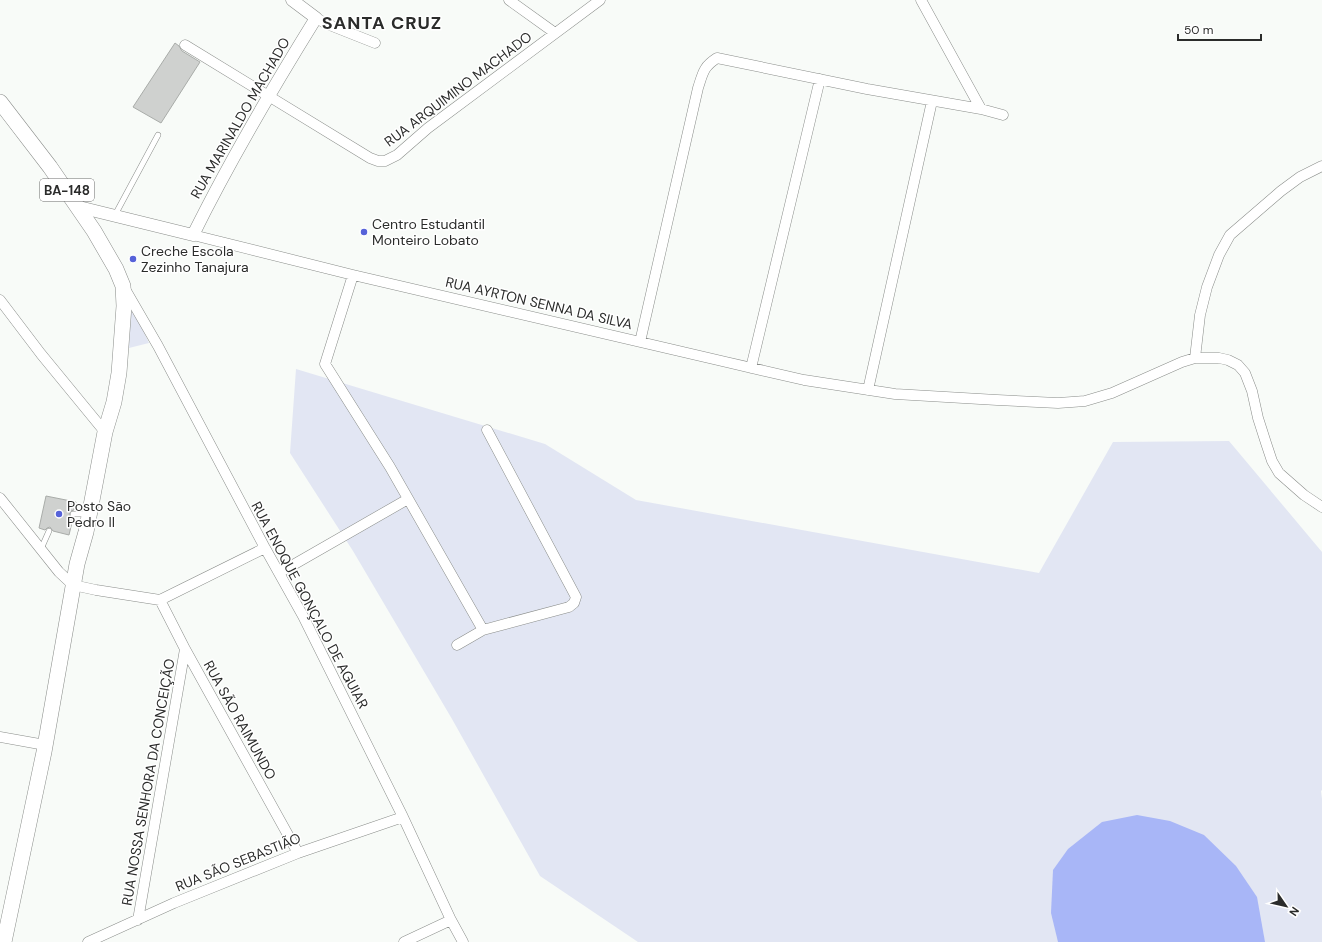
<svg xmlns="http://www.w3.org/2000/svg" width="1322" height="942" viewBox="0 0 1322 942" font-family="'DM Sans',sans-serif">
	<rect width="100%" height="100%" fill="#f8fbf8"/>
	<path fill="#e2e6f3" d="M131,311L140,324L149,343L129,348Z
		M296,369L545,444L636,500L1039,573L1113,442L1229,441L1322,552V790L1321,791L1322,799V942H638L540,876L452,719L353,551L290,453Z"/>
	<path fill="#a8b6f7" d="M1137,815L1170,821L1204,835L1236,866L1257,897L1265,942H1058L1051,913L1053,870L1068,849L1102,822Z"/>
	<path fill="#cfd1cf" stroke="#a9aca9" d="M175,43L179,46L182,51L200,62L161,123L133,107Z
		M46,496L76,502L74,510L71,511L69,514L70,516L73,518L69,535L53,531L50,527L47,528L45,530L39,528Z"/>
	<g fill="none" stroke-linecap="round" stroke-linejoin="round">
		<defs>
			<path id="service" d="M115,215L158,135
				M73,514H88
				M41,549L49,531"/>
			<path id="minor" d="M509,0L555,33
				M921,0L981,109
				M316,18L327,24L375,43
				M185,45L370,158L378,161H385L397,155L428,128L600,0
				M193,235L353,275L726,362L804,380L895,394L997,400L1058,403L1072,402L1085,401L1112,393L1182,362L1195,358H1219L1228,360L1238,365L1245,373L1252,391L1258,418L1266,443L1272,461L1279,473L1304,495L1322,507
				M353,275L325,364L390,467L483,630L569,607L574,603L576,597L487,430
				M125,289L158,346L265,548L303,616L403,817L451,920L463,942
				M0,300L41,354L105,432
				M640,342L698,88C703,73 703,67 717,58L867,89L981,109L1003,115
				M1195,358L1200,315L1207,287L1219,255L1230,235L1281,191L1300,177L1322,166
				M751,368L820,79
				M868,390L932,101
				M0,498L59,572L73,585L96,590L160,600L265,548
				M279,573L408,499
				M160,600L185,649L298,853
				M457,645L483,630
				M0,737L45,745
				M138,920L185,649
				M88,942L174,903L298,853L403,817
				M404,942L451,920"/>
			<path id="tertiary" d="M79,207L193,235C230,160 272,89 316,18L292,0"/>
			<path id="primary" d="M0,102L50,167L94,231L116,269L123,286L124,306L119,373L114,402L105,432L86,532L77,564L44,752L4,942"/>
		</defs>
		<use href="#service" stroke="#8a8d8a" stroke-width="6"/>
		<use href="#minor" stroke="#8a8d8a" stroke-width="11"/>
		<use href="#tertiary" stroke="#8a8d8a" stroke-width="13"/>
		<use href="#primary" stroke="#8a8d8a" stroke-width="16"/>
		<use href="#service" stroke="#fff" stroke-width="5"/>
		<use href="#minor" stroke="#fff" stroke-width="10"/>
		<use href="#tertiary" stroke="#fff" stroke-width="12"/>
		<use href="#primary" stroke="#fff" stroke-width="15"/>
	</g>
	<g fill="#5662d9" stroke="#fff" stroke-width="1.5">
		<circle cx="364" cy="232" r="4"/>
		<circle cx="133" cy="259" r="4"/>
		<circle cx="59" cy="514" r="4"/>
	</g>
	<g text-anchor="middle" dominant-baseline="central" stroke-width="3" stroke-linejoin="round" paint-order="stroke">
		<rect fill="#fff" stroke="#6b6b6b" stroke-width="1" x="40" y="179" width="54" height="22" rx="3"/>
		<g font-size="13" font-weight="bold" fill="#2b2c2b">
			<text x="67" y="190">BA-148</text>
		</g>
		<g font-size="14" fill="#2b2c2b" stroke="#fff">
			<text transform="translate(458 89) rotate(-37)">RUA ARQUIMINO MACHADO</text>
			<text transform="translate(240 118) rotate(-60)">RUA MARINALDO MACHADO</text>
			<text transform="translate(539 303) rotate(13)">RUA AYRTON SENNA DA SILVA</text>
			<text transform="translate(310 605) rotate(62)">RUA ENOQUE GONÇALO DE AGUIAR</text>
			<text transform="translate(240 720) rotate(61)">RUA SÃO RAIMUNDO</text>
			<text transform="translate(148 782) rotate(-80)">RUA NOSSA SENHORA DA CONCEIÇÃO</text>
			<text transform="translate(238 862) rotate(-22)">RUA SÃO SEBASTIÃO</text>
		</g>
		<g font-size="14" fill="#2b2c2b" stroke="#fff" text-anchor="start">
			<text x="372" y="224">Centro Estudantil<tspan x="372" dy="16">Monteiro Lobato</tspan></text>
			<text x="141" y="251">Creche Escola<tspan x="141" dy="16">Zezinho Tanajura</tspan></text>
			<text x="67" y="506">Posto São<tspan x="67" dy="16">Pedro II</tspan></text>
		</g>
		<g font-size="18" font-weight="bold" letter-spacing="1" fill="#2b2c2b" stroke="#fff">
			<text x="382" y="23">SANTA CRUZ</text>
		</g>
	</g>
	<g transform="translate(1286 906) rotate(124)" stroke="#ffffff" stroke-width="3" paint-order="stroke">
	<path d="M0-3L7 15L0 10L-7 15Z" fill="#2b2c2b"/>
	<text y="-6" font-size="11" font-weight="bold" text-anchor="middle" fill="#2b2c2b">N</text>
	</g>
	<path d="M1178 34v6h83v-6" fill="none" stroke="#2b2c2b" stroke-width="2"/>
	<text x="1184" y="34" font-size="12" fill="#2b2c2b" stroke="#ffffff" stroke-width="3" paint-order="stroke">50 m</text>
</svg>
